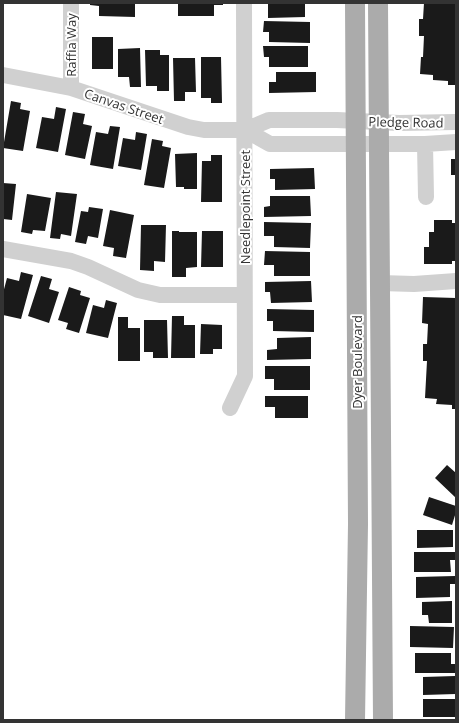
<svg xmlns="http://www.w3.org/2000/svg" width="459" height="723" viewBox="0 0 459 723" font-family="'Open Sans',sans-serif">
	<rect width="100%" height="100%" fill="#fff"/>
	<path fill="#1a1a1a" d="M90,3H135V17L99,16V6L90,5Z
		M178,3H223V5H214V16H178Z
		M268,3H305V17L268,18Z
		M424,3H456V85H448V81L433,80V75L420,74L421,57H423L424,36H419V19H423Z
		M264,21L310,22V43L269,42V32H263Z
		M92,37H113V69H92Z
		M263,46H308V67H269V57H264Z
		M140,48L141,87H130L129,77H118V49Z
		M145,50H160V55H169V91H157V86H146Z
		M201,57H221L222,103H211V98H201Z
		M173,58H195L196,92H185V101H174Z
		M276,72H316V92L269,93V82H276Z
		M11,101L21,103L20,109L30,111L23,151L3,148Z
		M56,107L66,109L58,152L36,148L42,117L54,119Z
		M73,112L85,114L83,124L92,126L85,159L65,155Z
		M110,126L120,127L113,169L90,165L96,132L108,134Z
		M136,132L147,134L141,170L118,166L123,138L135,140Z
		M152,139L163,141L162,146L171,148L164,188L144,185Z
		M197,153V189H184V187H176L175,154Z
		M211,155H222V202H201L202,161H211Z
		M451,159H456V175H451Z
		M314,168L315,189L275,190V179H270V169Z
		M3,183L16,184L12,220L3,219Z
		M56,192L77,194L71,236L61,234L60,239L50,238Z
		M27,194L51,198L45,231L33,230L32,234L21,232Z
		M270,196H310L311,216L264,217V207L270,206Z
		M89,207L103,209L98,238L88,236L86,244L75,242L81,211L88,212Z
		M110,210L134,215L126,258L113,256L114,248L103,246Z
		M434,220H452V223H456V261H452V264H424V247H429V232H434Z
		M264,222L311,223L310,248L274,247V236H264Z
		M141,225H166L165,262L154,261V271L140,270Z
		M172,231H179V232H197V267L186,268V277H172Z
		M202,231H223V267H201Z
		M265,251L310,252V276H274V265H264Z
		M21,272L33,275L21,319L3,315V293L7,278L19,281Z
		M41,276L52,279L49,289L59,292L49,323L28,316Z
		M311,281L312,302L271,303L270,292H265V282Z
		M69,287L81,291L80,295L90,298L79,333L66,329L68,323L58,320Z
		M423,297L456,298V409H452V405L436,404L437,399L425,398L427,361H423V344H427L428,324L422,323Z
		M106,300L117,303L108,338L86,333L93,305L104,308Z
		M267,309L314,310V332L273,331V321H267Z
		M172,316H184V325H195V358H171Z
		M118,317H128V328H140V361H118Z
		M144,320H167L168,358H153V352H144Z
		M201,324L222,325V349H213V354H200Z
		M311,337V359L267,360V350L277,349V338Z
		M265,366H310V390H274V379H265Z
		M265,396H308V418H275V407H265Z
		M447,465L456,473V498L435,478Z
		M429,497L456,506V512L452,525L423,515Z
		M417,530H453V547L417,548Z
		M414,552H455V560H450L451,572H414Z
		M455,576V584H450V597L416,598V577Z
		M452,601V623H429L428,615H422V602Z
		M410,626L454,627L453,648L410,647Z
		M415,653H451V664H456V673H415Z
		M455,676L456,694L423,695V677Z
		M423,699H456V717H423Z"/>
	<g fill="none" stroke-linecap="round" stroke-linejoin="round">
		<path stroke="#d0d0d0" stroke-width="16" d="M3,75L71,88L188,127L204,130H245L269,120H337L399,123L456,122
			M71,88V3
			M245,130L270,144H425L456,142
			M425,144L426,197
			M3,249L71,261L88,267L138,290L160,295H244
			M380,283L414,284L456,281
			M230,408L245,376L244,3"/>
		<path stroke="#ababab" stroke-width="20" d="M355,3L358,524L355,720
			M378,3L383,720"/>
	</g>
	<g text-anchor="middle" dominant-baseline="central" stroke-width="4" stroke-linejoin="round" paint-order="stroke">
		<g font-size="13" fill="#333" stroke="#fff">
			<text transform="translate(71 45) rotate(-90)">Raffia Way</text>
			<text transform="translate(124 106) rotate(19)">Canvas Street</text>
			<text transform="translate(406 122) rotate(1)">Pledge Road</text>
			<text transform="translate(245 207) rotate(-90)">Needlepoint Street</text>
			<text transform="translate(357 362) rotate(-90)">Dyer Boulevard</text>
		</g>
	</g>
	<rect width="459" height="723" fill="none" stroke="#333333" stroke-width="8"/>
</svg>
